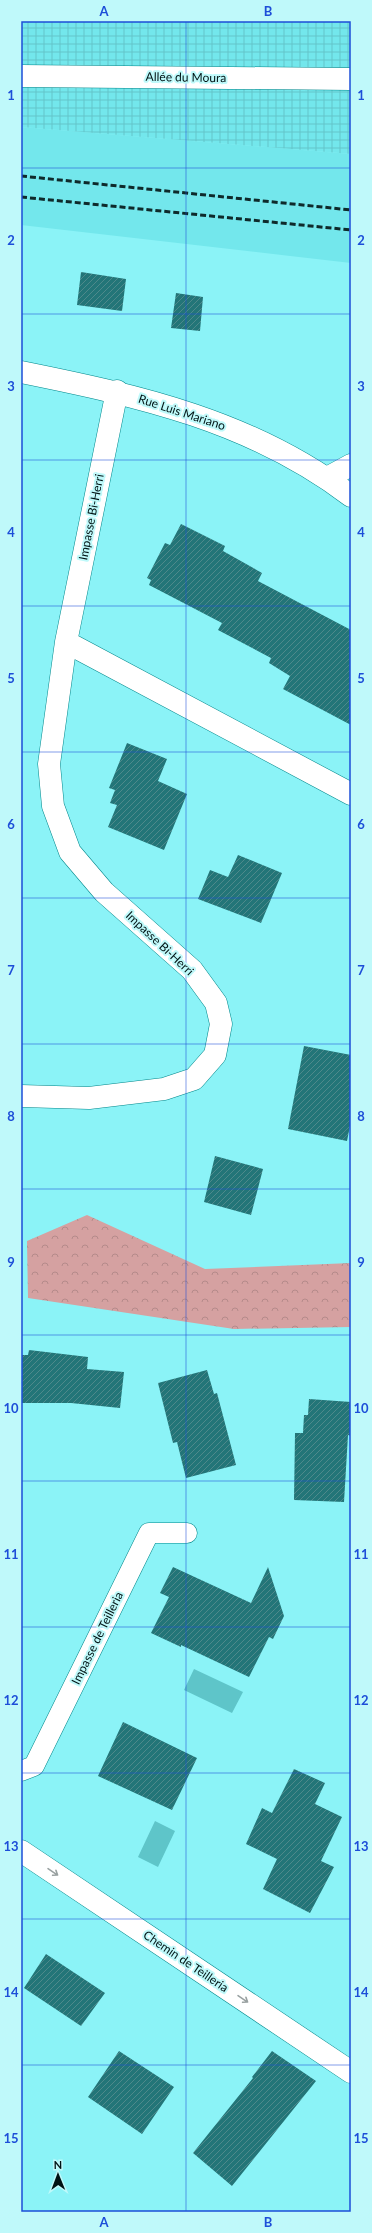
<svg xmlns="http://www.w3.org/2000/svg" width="372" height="2233" viewBox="0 0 372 2233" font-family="Lato,sans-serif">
	<defs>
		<pattern id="industrial-grid" width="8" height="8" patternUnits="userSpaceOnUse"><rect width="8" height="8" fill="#73e7ec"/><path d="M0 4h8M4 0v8" fill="none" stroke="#62c5ca"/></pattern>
		<pattern id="forest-crowns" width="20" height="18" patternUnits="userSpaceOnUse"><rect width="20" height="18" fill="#d5a1a1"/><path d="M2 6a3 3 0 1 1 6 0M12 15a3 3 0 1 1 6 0" fill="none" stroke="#b58a8a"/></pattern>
		<pattern id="building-hatch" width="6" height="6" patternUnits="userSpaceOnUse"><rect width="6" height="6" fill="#237578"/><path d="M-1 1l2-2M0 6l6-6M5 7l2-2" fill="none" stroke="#4e898b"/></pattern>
	</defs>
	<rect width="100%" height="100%" fill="#8bf3f7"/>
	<path fill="#73e7ec" d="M21,127L351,154V263L21,225Z"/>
	<path fill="url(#industrial-grid)" d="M21,21H351V154L21,127Z"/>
	<path fill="url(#forest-crowns)" d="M87,1215L205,1269L351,1263V1327L234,1329L28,1298L27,1241Z"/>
	<path fill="#5ec5c9" d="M194,1669L243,1692L232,1713L184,1690Z
		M155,1821L175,1831L158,1867L138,1857Z"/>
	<path fill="url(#building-hatch)" d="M81,272L126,279L122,311L77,305Z
		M176,293L203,297L200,331L171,328Z
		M181,524L225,546L223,551L262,573L258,581L351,630V725L283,689L290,676L269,663L271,658L218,630L222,623L149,585L151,580L147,578L165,543L170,545Z
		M127,743L167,759L158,781L187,794L164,850L108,827L117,805L110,803L115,790L109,788Z
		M238,855L282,873L261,923L198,899L210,870L228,877Z
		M304,1046L351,1055V1121L347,1141L288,1129Z
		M215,1156L263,1169L251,1215L204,1202Z
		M29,1350L88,1357L87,1369L124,1372L120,1408L71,1403H21V1355H28Z
		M207,1370L214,1394L217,1393L236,1465L186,1478L177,1442L173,1443L158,1383Z
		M309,1399L351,1402V1436L348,1435L344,1502L294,1500L295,1433H303L304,1415H308Z
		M173,1567L251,1603L268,1567L284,1616L273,1639L269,1637L249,1677L181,1645V1647L151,1633L169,1597L160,1593Z
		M123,1722L197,1758L172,1810L98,1776Z
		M294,1769L325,1783L315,1804L342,1817L321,1861L334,1867L310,1913L263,1889L277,1859L246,1844L262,1808L272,1813Z
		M46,1954L105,1993L81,2026L24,1988Z
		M119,2051L174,2087L142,2134L88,2097Z
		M272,2051L316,2081L232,2186L193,2153L253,2078L252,2077Z"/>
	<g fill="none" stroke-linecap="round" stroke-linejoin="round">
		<defs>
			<path id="lane" d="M21,1771L34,1766L149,1533H187"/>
			<path id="street" d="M21,76L351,79
				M327,478L351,465
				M66,642L351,794
				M21,1096L89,1098L164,1089L194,1079L215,1055L221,1024L216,1003L192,970L104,892L70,852L53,806L49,764L66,642L117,391
				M21,1851L351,2072"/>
			<path id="secondary" d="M21,372C140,396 252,421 351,496"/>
		</defs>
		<use href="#lane" stroke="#00878b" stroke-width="21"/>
		<use href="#street" stroke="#00878b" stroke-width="23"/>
		<use href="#secondary" stroke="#00878b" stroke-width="23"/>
		<use href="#lane" stroke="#fff" stroke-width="20"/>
		<use href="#street" stroke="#fff" stroke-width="22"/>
		<use href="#secondary" stroke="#fff" stroke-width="22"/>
		<path stroke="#0e2a2b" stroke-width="3" stroke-dasharray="6 3" stroke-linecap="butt" d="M21,176L351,210
			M21,197L351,230"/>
	</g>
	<defs><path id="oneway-shaft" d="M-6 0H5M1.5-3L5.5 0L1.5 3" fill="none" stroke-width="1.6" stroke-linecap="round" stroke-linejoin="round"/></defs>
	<g stroke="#99a1a1">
		<use href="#oneway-shaft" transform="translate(53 1872) rotate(34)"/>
		<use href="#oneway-shaft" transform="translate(243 1999) rotate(34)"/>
	</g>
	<path fill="none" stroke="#1d4ed8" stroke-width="1" stroke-opacity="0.55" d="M186,21V2212M21,168H351M21,314H351M21,460H351M21,606H351M21,752H351M21,898H351M21,1044H351M21,1189H351M21,1335H351M21,1481H351M21,1627H351M21,1773H351M21,1919H351M21,2065H351"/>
	<g text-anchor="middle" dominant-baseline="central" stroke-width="4" stroke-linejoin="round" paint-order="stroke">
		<g font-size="12" fill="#001314" stroke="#bff9fa">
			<text transform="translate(186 77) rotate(1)">Allée du Moura</text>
			<text transform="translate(182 412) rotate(18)">Rue Luis Mariano</text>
			<text transform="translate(91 517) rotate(-79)">Impasse Bi-Herri</text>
			<text transform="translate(160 943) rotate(43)">Impasse Bi-Herri</text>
			<text transform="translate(97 1638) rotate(-64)">Impasse de Teilleria</text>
			<text transform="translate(186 1961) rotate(34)">Chemin de Teilleria</text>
		</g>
	</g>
	<rect width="372" height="2233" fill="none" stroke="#bff9fa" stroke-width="44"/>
	<g transform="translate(58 2175) rotate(359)" stroke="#bff9fa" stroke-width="3" paint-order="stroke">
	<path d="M0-3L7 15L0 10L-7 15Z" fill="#001314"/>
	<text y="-6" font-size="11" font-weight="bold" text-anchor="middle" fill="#001314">N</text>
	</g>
	<rect x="22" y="22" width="328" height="2189" fill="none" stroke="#1d4ed8" stroke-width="1.5"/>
	<g font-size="13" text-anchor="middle" font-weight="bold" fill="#1d4ed8">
		<text x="104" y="16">A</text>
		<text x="268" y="16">B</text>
		<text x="11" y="100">1</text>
		<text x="361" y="100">1</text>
		<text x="11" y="245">2</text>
		<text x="361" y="245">2</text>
		<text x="11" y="391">3</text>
		<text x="361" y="391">3</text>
		<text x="11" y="537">4</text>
		<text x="361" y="537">4</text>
		<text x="11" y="683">5</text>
		<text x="361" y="683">5</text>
		<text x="11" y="829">6</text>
		<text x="361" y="829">6</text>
		<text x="11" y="975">7</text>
		<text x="361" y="975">7</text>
		<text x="11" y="1121">8</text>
		<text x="361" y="1121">8</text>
		<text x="11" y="1267">9</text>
		<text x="361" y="1267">9</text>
		<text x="11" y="1413">10</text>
		<text x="361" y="1413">10</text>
		<text x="11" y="1559">11</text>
		<text x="361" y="1559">11</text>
		<text x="11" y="1705">12</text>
		<text x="361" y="1705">12</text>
		<text x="11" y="1851">13</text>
		<text x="361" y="1851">13</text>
		<text x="11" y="1997">14</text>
		<text x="361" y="1997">14</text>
		<text x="11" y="2143">15</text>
		<text x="361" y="2143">15</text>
		<text x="104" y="2227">A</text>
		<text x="268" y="2227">B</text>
	</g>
</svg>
